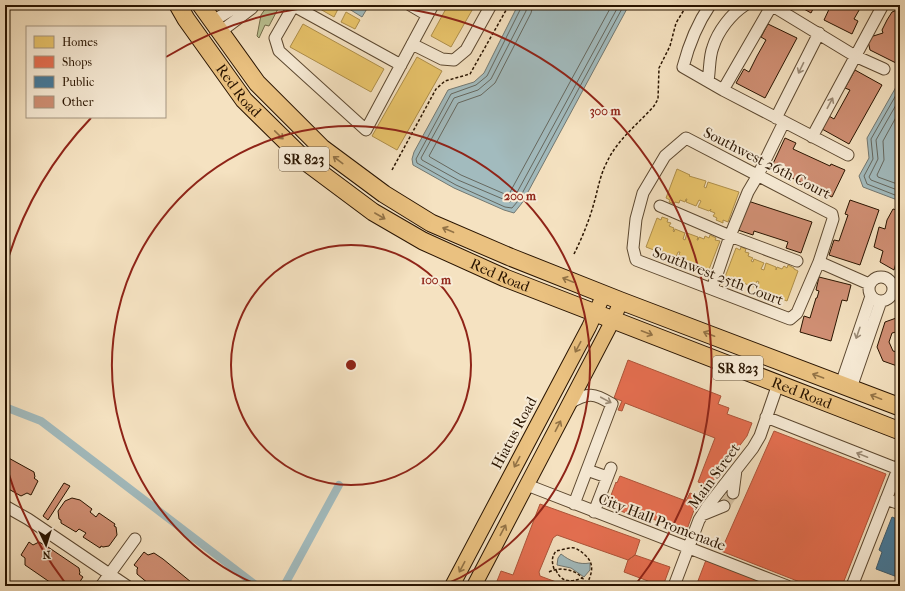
<svg xmlns="http://www.w3.org/2000/svg" width="905" height="591" viewBox="0 0 905 591" font-family="'IM FELL French Canon',serif">
	<rect width="100%" height="100%" fill="#f5e2c1"/>
	<filter id="stains"><feTurbulence type="fractalNoise" baseFrequency=".005" numOctaves="4"/><feColorMatrix values="0 0 0 0 .2 0 0 0 0 .09 0 0 0 0 .02 0 0 0 .5 -.17"/></filter>
	<radialGradient id="worn" r=".72"><stop offset=".6" stop-color="#630" stop-opacity="0"/><stop offset="1" stop-color="#630" stop-opacity=".3"/></radialGradient>
	<path fill="#bbc393" stroke="#726c4a" d="M268,5H280L269,26L265,25L259,38L257,36L261,15Z"/>
	<path fill="#a2bbbe" stroke="#727872" d="M347,5H365L368,7L362,17L346,7Z
		M518,5H629L522,203L514,213L504,210L454,188L413,165L412,159L414,152L448,90L474,82L484,73Z
		M900,80V201L863,187L859,176L869,158L867,138Z
		M561,554C570,561 579,565 590,563V570L584,577L571,568L557,565L558,558Z"/>
	<path fill="#e9c46a" stroke="#af8f4a" d="M313,5H340L334,17Z
		M448,5H475L451,47L431,36Z
		M346,12L360,20L355,29L341,22Z
		M303,24L384,69L371,92L290,47Z
		M417,57L442,71L397,150L372,136Z
		M677,169L690,175L689,176L706,181L704,187L706,188L708,182L739,192L728,222L723,220V223L716,220L717,218L713,216L715,213L710,211L711,209L709,211L698,207L701,201L699,200L696,206L686,202L687,199H686L685,202L680,200L679,203L675,202L674,204L669,202L670,200L666,198Z
		M662,217L668,219L667,222L671,223L669,226L674,228L673,231L674,232L675,229L685,233L683,239L685,240L687,233L698,237L697,240H698L699,237L704,239L705,236L709,238L710,235L716,238L715,240L720,241L708,272L678,258L680,252H678L676,257L660,251L659,252L646,247L657,218L661,220Z
		M741,247L746,249L745,252L749,253L748,256L753,258L751,261L753,262L754,259L764,263L761,269L764,270L766,263L776,267V270L777,267L782,269L784,266L787,268L788,265L794,268V269L798,271L787,301L756,288L759,282L757,281L754,287L738,281V282L725,277L736,248L740,250Z"/>
	<path fill="#e76f51" stroke="#ae5439" d="M628,360L721,396L718,404L729,408L727,414L752,423L747,436L709,486L698,482L715,438L625,403L622,411L618,410L622,401L614,398Z
		M774,431L886,474L842,586H810L721,551Z
		M620,476L686,501L690,493L695,495L693,501L697,502L686,532L650,518L645,520L607,506L616,482L617,483Z
		M540,504L640,540L635,555L628,560L557,535L553,538L539,572L540,576L567,586H495L501,571L513,575Z
		M635,555L670,567L663,586H646L648,581L624,572L628,560Z
		M706,560L774,586H724L714,582L713,586H696Z"/>
	<path fill="#457b9d" stroke="#3d5c6e" d="M900,512V578L876,569L882,552L879,550L892,517L897,519Z"/>
	<g fill="none" stroke-linecap="round" stroke-linejoin="round">
		<path stroke="#66685f" stroke-width="1" d="M522,5L521,8L487,76L476,85L451,94L416,159L417,163L456,185L505,207L512,208L518,201L624,5
			M527,5L526,11L491,79L478,90L454,98L421,158L422,160L458,180L510,202L514,198L619,5
			M533,5L531,13L495,83L481,95L458,103L429,156L430,157L461,175L507,195L509,194L612,5
			M900,88L871,139L873,159L864,176L867,184L900,197
			M900,98L876,140L878,159L869,177L871,180L900,191
			M900,110L883,141L884,160L877,175L878,177L900,185"/>
		<path stroke="#a2bbbe" stroke-width="8" d="M5,407L41,421L257,586
			M284,586L339,485"/>
	</g>
	<path fill="#d08f74" stroke="#291400" d="M797,5H815L811,13Z
		M831,5H862L854,19L858,21L852,34L824,20Z
		M895,5H900V54L896,63L870,50L868,41L870,37L883,33L882,30L887,20L892,12L897,10Z
		M768,24L797,38L765,98L736,83L744,69L749,72L757,56L766,40L761,37Z
		M855,70L882,85L849,144L822,129L829,116L834,119L850,90L845,88Z
		M785,138L796,143L793,149L830,166L831,164L845,170L832,197L771,168Z
		M850,200L879,210L860,265L829,255L834,240L839,241L848,215L845,214Z
		M748,201L812,222L801,253L786,248L788,242L754,231L753,235L738,230Z
		M893,209L900,211V265L896,263L894,270L880,262L883,251L874,247L879,227L885,229L887,220Z
		M819,277L851,285L847,301L842,300L831,341L800,332L804,316L810,318L816,298H817L819,291L816,290Z
		M899,317L900,331L892,333L889,342L893,351L900,353V367L883,361L877,347L885,322Z
		M5,456L34,472L35,477L34,478L38,481L31,495L27,493L21,496L5,487Z
		M64,483L70,486L48,520L43,516Z
		M72,498L80,500L92,509L90,512L96,517L99,513L115,524L114,526L116,527L117,535L109,546L103,547L101,546L100,548L83,537L86,533L79,529L76,532L61,523V520L59,519L58,511L65,501Z
		M29,542L33,545L39,542L48,547L79,568L80,573L79,574L83,577L77,586L54,585L25,565V558L21,555Z
		M144,552L148,555L154,553L163,559L191,582V586H153L149,584L137,574V569L138,568L134,565Z"/>
	<g fill="none" stroke-linecap="round" stroke-linejoin="round">
		<path stroke="#d6c3a4" stroke-width="11" stroke-dasharray="11 5.5" stroke-linecap="butt" d="M724,506L733,493"/>
		<defs>
			<path id="minor" d="M294,5L275,38L279,51L366,130L433,5
				M410,5L427,15
				M710,5C697,24 689,44 683,67L723,90L848,155
				M771,5L855,56L884,69
				M294,6L401,65
				M213,21L239,5
				M220,32L252,8L254,5
				M412,44L442,59L454,60L466,50L491,5
				M708,81C710,70 709,57 713,47C718,31 731,14 745,5
				M723,90L772,5
				M776,118L819,33
				M812,137L883,5
				M686,138L832,214L833,219L819,262L797,313L790,319L636,260L633,248L636,219L643,193L665,156Z
				M660,206L730,236L797,261
				M819,262L869,284
				M869 289a12 12 0 1 1 24 0a12 12 0 1 1-24 0Z
				M712,289L730,236L748,192L758,175L784,122
				M841,384L871,296
				M851,388L881,301
				M570,403C588,392 594,393 612,404L574,504
				M766,417L898,469
				M587,470L607,477
				M527,485L787,586
				M733,493L736,470
				M886,499L900,504
				M5,506L28,519L127,586
				M594,512L611,468
				M702,515L724,506
				M101,586L135,539
				M674,586L699,520L707,507L753,448L760,436L778,384
				M852,586L900,464"/>
			<path id="major" d="M452,586L589,327L604,294
				M474,586L613,320L621,301"/>
			<g id="highway">
				<path id="s1" d="M178,5L186,19L244,100L310,165L373,212L423,241L505,278L900,431"/>
				<path d="M201,5L257,83L322,148L384,194L431,223L510,257L621,301L900,407"/>
			</g>
		</defs>
		<use href="#minor" stroke="#5c4830" stroke-width="13"/>
		<use href="#major" stroke="#291400" stroke-width="16"/>
		<use href="#highway" stroke="#291400" stroke-width="19"/>
		<path stroke="#291400" stroke-width="1.5" stroke-dasharray="3 2" stroke-linecap="butt" d="M392,170L436,89L445,81L470,74L509,5
			M574,254C582,238 589,221 594,203C598,189 600,175 607,162C617,140 638,124 654,106L658,99L659,68L670,46L676,23L687,5
			M554,569C552,562 551,558 556,551C562,550 569,547 575,548C579,550 582,552 585,555C595,564 592,573 587,584
			M556,570C561,582 570,583 582,578
			M549,572C563,565 582,571 587,586"/>
		<use href="#minor" stroke="#f8ecd7" stroke-width="11"/>
		<use href="#major" stroke="#eac180" stroke-width="14"/>
		<use href="#highway" stroke="#eac180" stroke-width="17"/>
	</g>
	<defs><path id="oneway-shaft" d="M-6 0H5M1.5-3L5.5 0L1.5 3" fill="none" stroke-width="1.6" stroke-linecap="round" stroke-linejoin="round"/></defs>
	<g stroke="#9b8b76">
		<use href="#oneway-shaft" transform="translate(801 68) rotate(116)"/>
		<use href="#oneway-shaft" transform="translate(830 103) rotate(-62)"/>
		<use href="#oneway-shaft" transform="translate(858 333) rotate(109)"/>
		<use href="#oneway-shaft" transform="translate(606 400) rotate(28)"/>
		<use href="#oneway-shaft" transform="translate(862 455) rotate(-158)"/>
	</g>
	<g stroke="#937346">
		<use href="#oneway-shaft" transform="translate(279 135) rotate(44)"/>
		<use href="#oneway-shaft" transform="translate(338 160) rotate(-143)"/>
		<use href="#oneway-shaft" transform="translate(380 216) rotate(30)"/>
		<use href="#oneway-shaft" transform="translate(448 230) rotate(-157)"/>
		<use href="#oneway-shaft" transform="translate(568 280) rotate(-158)"/>
		<use href="#oneway-shaft" transform="translate(647 333) rotate(21)"/>
		<use href="#oneway-shaft" transform="translate(709 334) rotate(-159)"/>
		<use href="#oneway-shaft" transform="translate(578 347) rotate(118)"/>
		<use href="#oneway-shaft" transform="translate(818 376) rotate(-160)"/>
		<use href="#oneway-shaft" transform="translate(876 397) rotate(-158)"/>
		<use href="#oneway-shaft" transform="translate(558 426) rotate(-63)"/>
		<use href="#oneway-shaft" transform="translate(517 462) rotate(118)"/>
		<use href="#oneway-shaft" transform="translate(503 530) rotate(-62)"/>
		<use href="#oneway-shaft" transform="translate(462 567) rotate(118)"/>
	</g>
	<g fill="none" stroke="#8f2418" stroke-width="2">
		<circle cx="351" cy="365" r="120"/>
		<path d="M260 586A239 239 0 1 1 442 586"/>
		<path d="M66 584A359 359 0 0 1 5 461M5 269A359 359 0 0 1 91 118M166 57A359 359 0 0 1 636 584"/>
	</g>
	<g text-anchor="middle" dominant-baseline="central" stroke-width="4" stroke-linejoin="round" paint-order="stroke">
		<g fill="#f8ecd7" stroke="#675540" stroke-width="1">
			<rect x="279" y="147" width="50" height="24" rx="3"/>
			<rect x="713" y="356" width="50" height="24" rx="3"/>
		</g>
		<g font-size="14" font-weight="bold" fill="#291400">
			<text x="304" y="159">SR 823</text>
			<text x="738" y="368">SR 823</text>
		</g>
		<g font-size="15" fill="#291400" stroke="#f8ecd7">
			<text stroke="none"><textPath href="#s1" startOffset="105">Red Road</textPath></text>
			<text transform="translate(767 163) rotate(27)">Southwest 26th Court</text>
			<text stroke="none"><textPath href="#s1" startOffset="429">Red Road</textPath></text>
			<text transform="translate(718 276) rotate(21)">Southwest 25th Court</text>
			<text stroke="none"><textPath href="#s1" startOffset="753">Red Road</textPath></text>
			<text transform="translate(514 433) rotate(-62)">Hiatus Road</text>
			<text transform="translate(714 476) rotate(-54)">Main Street</text>
			<text transform="translate(662 522) rotate(21)">City Hall Promenade</text>
		</g>
	</g>
	<circle cx="351" cy="365" r="6" fill="#8f2418" stroke="#f8ecd7" stroke-width="2"/>
	<g font-size="12" text-anchor="middle" font-weight="bold" fill="#8f2418" stroke="#f8ecd7" stroke-width="4" stroke-linejoin="round" paint-order="stroke">
		<text x="605" y="115">300 m</text>
		<text x="520" y="200">200 m</text>
		<text x="436" y="284">100 m</text>
	</g>
	<rect width="905" height="591" fill="none" stroke="#f5e2c1" stroke-width="20"/>
	<rect x="6" y="6" width="893" height="579" fill="none" stroke="#291400" stroke-width="2"/>
	<rect x="10" y="10" width="885" height="571" fill="none" stroke="#291400"/>
	<rect x="26" y="26" width="140" height="92" fill="#f8ecd7" stroke="#a59681"/>
	<rect x="34" y="36" width="20" height="12" fill="#e9c46a" stroke="#a59681"/>
	<text x="62" y="46" font-size="12" fill="#291400">Homes</text>
	<rect x="34" y="56" width="20" height="12" fill="#e76f51" stroke="#a59681"/>
	<text x="62" y="66" font-size="12" fill="#291400">Shops</text>
	<rect x="34" y="76" width="20" height="12" fill="#457b9d" stroke="#a59681"/>
	<text x="62" y="86" font-size="12" fill="#291400">Public</text>
	<rect x="34" y="96" width="20" height="12" fill="#d08f74" stroke="#a59681"/>
	<text x="62" y="106" font-size="12" fill="#291400">Other</text>
	<g transform="translate(46 545) rotate(176)" stroke="#f8ecd7" stroke-width="3" paint-order="stroke">
	<path d="M0-3L7 15L0 10L-7 15Z" fill="#291400"/>
	<text y="-6" font-size="11" font-weight="bold" text-anchor="middle" fill="#291400">N</text>
	</g>
	<rect width="100%" height="100%" filter="url(#stains)"/>
	<rect width="100%" height="100%" fill="url(#worn)"/>
</svg>
